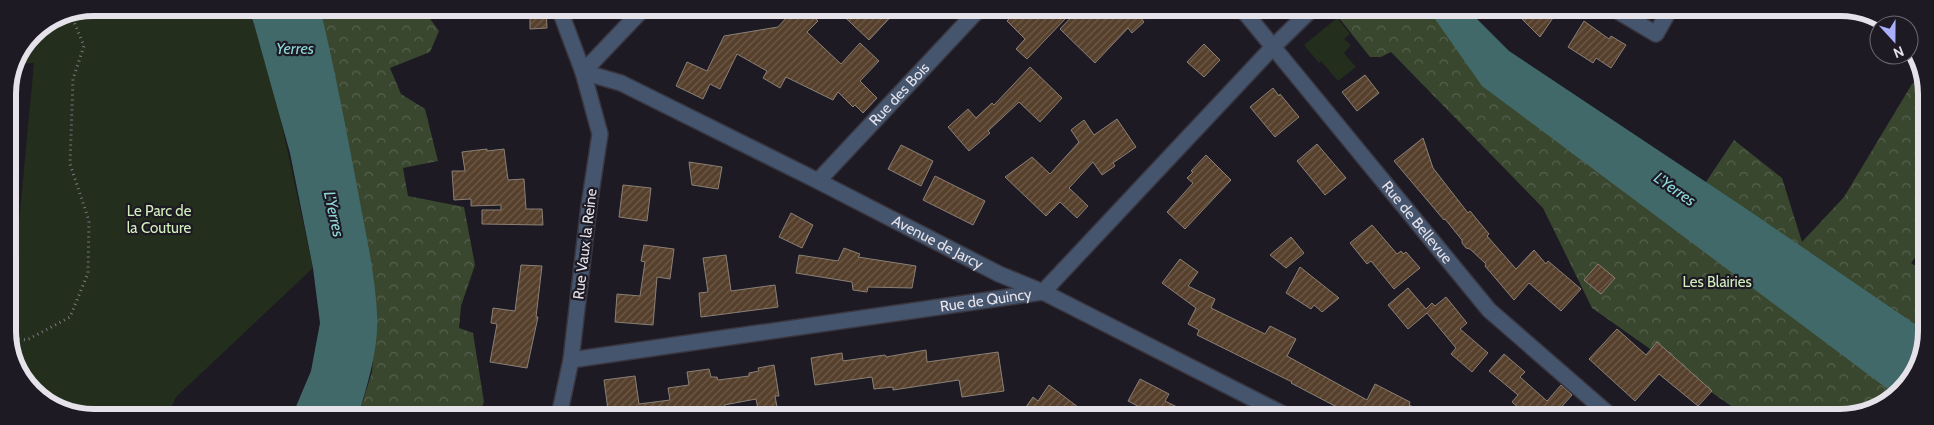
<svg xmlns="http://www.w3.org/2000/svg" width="1934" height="425" viewBox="0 0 1934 425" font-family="Cabin,sans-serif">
	<defs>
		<pattern id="forest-crowns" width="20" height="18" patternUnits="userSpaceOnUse" patternTransform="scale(1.25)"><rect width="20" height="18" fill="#39472f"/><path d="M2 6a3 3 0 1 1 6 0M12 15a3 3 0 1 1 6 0" fill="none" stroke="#56614d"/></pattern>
		<pattern id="building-hatch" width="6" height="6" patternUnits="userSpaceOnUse" patternTransform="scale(1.25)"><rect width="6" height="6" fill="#56402c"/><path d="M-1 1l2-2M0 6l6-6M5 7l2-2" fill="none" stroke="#6e5b4b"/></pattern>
	</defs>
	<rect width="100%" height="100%" fill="#1d1a24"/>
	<path fill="url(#forest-crowns)" d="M320,8H422L439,31L430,52L390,68L401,94L425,109L438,161L403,168L408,196L464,207L475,265L461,306L459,328L473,333L484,402L478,416H358L372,372L377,314Z
		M1332,9H1449L1702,188L1734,140L1782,178L1802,242L1844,197L1912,84L1923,74L1925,77V244L1911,263L1925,272V347L1897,396L1845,417H1744L1741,413L1592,308L1543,208L1391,52L1381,57H1370Z"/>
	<path fill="#232e1c" d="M95,8H246L254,24L278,107L313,268L176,397L167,416H78L33,392L9,348V266L15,265L34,63H20L33,33L62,14Z
		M1337,18L1350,34L1344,39L1351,45L1344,53L1356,67L1338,81L1321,61L1319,63L1304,45Z"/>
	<path fill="#42696a" d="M248,8H320C335,70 347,133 359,197C366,235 375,274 377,313C379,349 368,382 358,416H292L311,371L320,323L313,268L290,153L254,24Z
		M1428,9H1467L1509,51L1745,208L1925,331V347L1897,396L1482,86Z"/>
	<path fill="url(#building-hatch)" stroke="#8b8076" d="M546,8L547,28L530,29V9Z
		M795,8H809V12L818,21L807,32L841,64L860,43L879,61L860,81L877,98L863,113L855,105L853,107L838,92L833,100L786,77L780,88L763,78L767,71L737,54L720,89L710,84L703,99L676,86L687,62L707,71L724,36L778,27Z
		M835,8H899L869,40Z
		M1019,8H1055L1066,18L1027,59L1016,49L1025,39L1007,21Z
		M1080,8H1133L1144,22L1132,33L1128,28L1095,63L1060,29Z
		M1512,9H1559L1540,37Z
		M1584,21L1609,39L1611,36L1626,45L1611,68L1596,58L1593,63L1568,47Z
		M1204,44L1220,60L1204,77L1187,62Z
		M1030,67L1062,98L1040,122L1019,102L988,131L990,133L969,151L948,127L968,109L976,118L992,103L994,105Z
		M1365,75L1379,93L1357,111L1342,92Z
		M1273,88L1279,96L1280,94L1299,117L1275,137L1250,107Z
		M1117,119L1136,147L1113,163L1115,166L1102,175L1093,162L1069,188L1088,206L1077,218L1060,202L1046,216L1005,177L1032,157L1050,174L1079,142L1071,130L1084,120L1094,135Z
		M1423,138L1433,168L1468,213L1470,211L1489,234L1487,236L1516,269L1534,250L1546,264L1548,261L1581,289L1561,311L1529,283L1514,300L1485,266L1486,264L1470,249L1466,248L1462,243V240L1445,219L1444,220L1394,161Z
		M1317,144L1346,178L1325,195L1297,161Z
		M901,145L933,161L921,186L888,169Z
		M487,149V151L504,149L508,180L524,179L526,209H542L543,225L482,224V210H501V205L471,206V199L454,200L452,171H465L462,152Z
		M1206,155L1231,180L1185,229L1167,212L1193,183L1187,178L1193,172L1191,171Z
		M689,162L722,167L718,189L692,185Z
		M935,176L985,201L973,225L923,200Z
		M623,185L651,188L647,221L619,217Z
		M791,213L813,225L802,248L779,237Z
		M1372,225L1397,254L1401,251L1403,254L1406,252L1420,268L1394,289L1371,261L1367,264L1350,243Z
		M1291,237L1304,253L1286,268L1270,255Z
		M644,245L674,249L670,279L657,277L653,325L615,322L617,294L640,296L645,262L641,261Z
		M844,248L860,254L858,257L916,266L912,288L868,287L867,292L853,290L852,282L796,273L799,255L838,261Z
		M726,255L731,291L775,285L778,307L701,317L699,293L708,292L703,258Z
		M1180,259L1198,272L1188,286L1215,299L1211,308L1265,334L1270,326L1296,339L1287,356L1367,400L1375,384L1410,402L1409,405L1433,417H1356L1291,383L1292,382L1197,335L1199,330L1188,324L1196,308L1162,283Z
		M1598,264L1615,278L1601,294L1584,280Z
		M521,265L542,266L536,317H538L527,368L490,362L497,324L491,323L493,308L515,311Z
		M1300,267L1339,298L1322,312L1314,305L1311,309L1286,293Z
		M1408,288L1426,309L1432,303L1435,306L1446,297L1467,323L1460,329L1488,353L1472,372L1451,354L1456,348L1427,313L1408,329L1388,305Z
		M1617,329L1646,355L1657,342L1712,391L1698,406L1659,374L1635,401L1589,359Z
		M926,350L927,362L998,352L1004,391L962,397L959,380L893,390V387L874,389L872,377L815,385L811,358L842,353L843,361L885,355L886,357Z
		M1504,354L1525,372L1520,377L1547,401L1561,385L1572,395L1558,411L1566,417H1529L1512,402L1518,395L1489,371Z
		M774,365L779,396H775L777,407L758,409L756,399L724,405L725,407L659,416H620V408L608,410L604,380L635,376L639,404L670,400L668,388L689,385L687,372L709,369L711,377H717L718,380L749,376V373L759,371L758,368Z
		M1140,379L1169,394L1165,401L1197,417H1159L1128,401Z
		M1049,385L1091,417H1019L1033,397L1038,401Z"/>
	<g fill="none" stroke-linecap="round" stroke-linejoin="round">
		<defs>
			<g id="street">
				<path d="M559,8L583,72L600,134L589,206L571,360L559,416"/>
				<path id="s1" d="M1242,9L1489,310L1612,417"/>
				<path d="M1614,9L1656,34L1670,9"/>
				<path id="s2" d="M583,72L621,83L818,181L999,274L1043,292L1289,417"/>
				<path d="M583,72L644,8"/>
				<path id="s3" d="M818,181L980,8"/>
				<path id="s4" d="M571,360L1043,292L1273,47L1312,9"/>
			</g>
		</defs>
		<use href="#street" stroke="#393640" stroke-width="18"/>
		<path stroke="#7c7982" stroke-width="3" stroke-dasharray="1 4" stroke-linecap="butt" d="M9,338L27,340L70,317L88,273L89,221L70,164L73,79L84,46L70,12"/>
		<use href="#street" stroke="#45556e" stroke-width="15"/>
	</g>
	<g text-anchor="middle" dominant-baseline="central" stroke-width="4.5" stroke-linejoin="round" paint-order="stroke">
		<g font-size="15" fill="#e5e2ea" stroke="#1d1a24">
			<text stroke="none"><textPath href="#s3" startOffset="119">Rue des Bois</textPath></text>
			<text stroke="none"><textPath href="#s1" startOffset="276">Rue de Bellevue</textPath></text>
			<text stroke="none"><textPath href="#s2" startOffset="394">Avenue de Jarcy</textPath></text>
			<text transform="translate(585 244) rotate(-83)">Rue Vaux la Reine</text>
			<text stroke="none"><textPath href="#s4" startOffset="419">Rue de Quincy</textPath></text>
		</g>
		<g font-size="15" fill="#d2efbd" stroke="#1d1a24">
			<text x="159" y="211">Le Parc de<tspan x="159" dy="17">la Couture</tspan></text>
			<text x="1717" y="282">Les Blairies</text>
		</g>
		<g font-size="16" font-style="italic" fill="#8dd7d9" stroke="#1d1a24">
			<text x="295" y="48">Yerres</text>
			<text transform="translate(1675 189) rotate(35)">L'Yerres</text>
			<text transform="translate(334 214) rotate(78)">L'Yerres</text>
		</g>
	</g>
	<path d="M0 0H1934V425H0ZM94 16H1840A78 78 0 0 1 1918 94V331A78 78 0 0 1 1840 409H94A78 78 0 0 1 16 331V94A78 78 0 0 1 94 16Z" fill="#1d1a24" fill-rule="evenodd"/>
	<path fill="none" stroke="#e5e2ea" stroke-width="6" d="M94 16H1840A78 78 0 0 1 1918 94V331A78 78 0 0 1 1840 409H94A78 78 0 0 1 16 331V94A78 78 0 0 1 94 16Z"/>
	<g transform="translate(1894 40) rotate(159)"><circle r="24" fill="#1d1a24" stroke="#6d6a73"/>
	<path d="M0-4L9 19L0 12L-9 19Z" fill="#aab0fb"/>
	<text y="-8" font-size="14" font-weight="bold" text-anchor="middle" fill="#e5e2ea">N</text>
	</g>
</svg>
